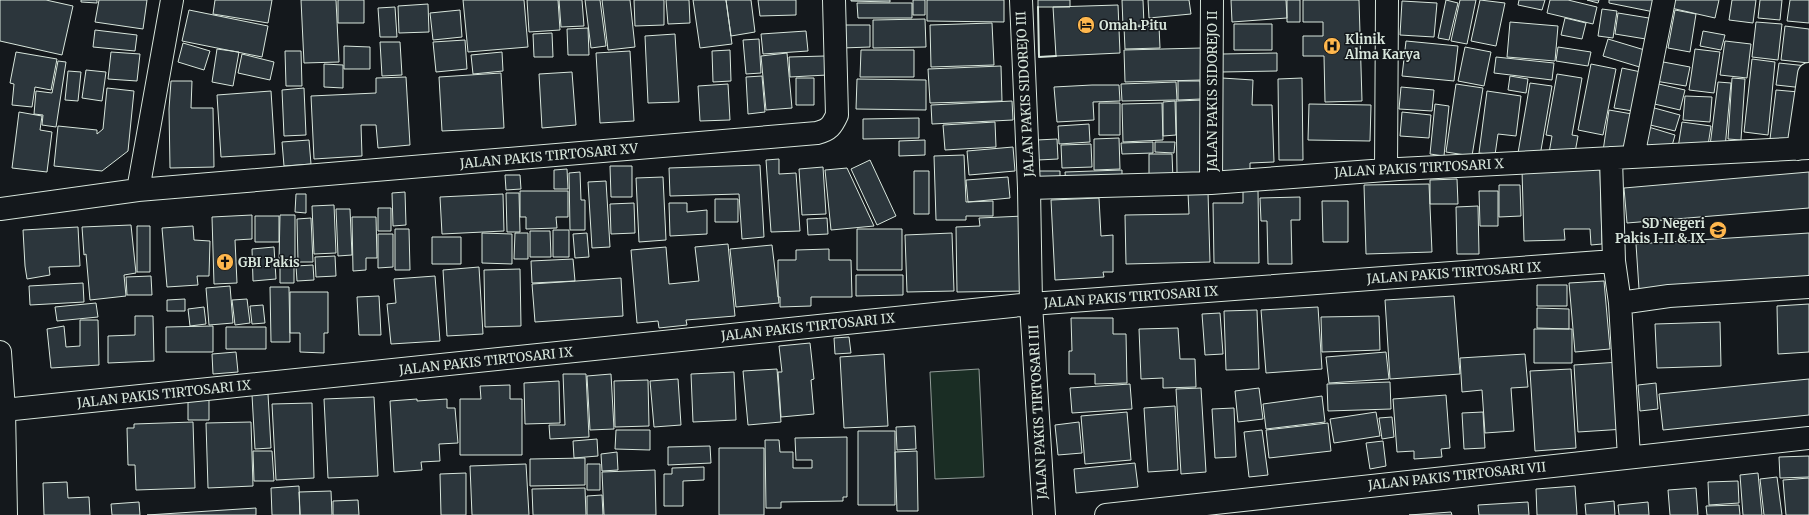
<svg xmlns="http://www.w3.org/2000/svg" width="1809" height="515" viewBox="0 0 1809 515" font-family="Merriweather,serif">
	<rect width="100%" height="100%" fill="#14181c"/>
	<path fill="#1a2d24" stroke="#939e99" d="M979,369L984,477L935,479L930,372Z"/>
	<path fill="#2c363c" stroke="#d8e6dc" d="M0,0H46L73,6L62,55L0,41Z
		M81,0H97V3L81,2Z
		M99,0H147L143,29L95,22Z
		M215,0H272L268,23L213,14Z
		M301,0H336L339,62L304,63Z
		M338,0H364V23H338Z
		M463,0H524L528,47L468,52Z
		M527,0H558L560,30L529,32Z
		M559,0H582L584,26L561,27Z
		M585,0H600L606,46L591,48Z
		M602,0H630L635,47L608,50Z
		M634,0H664V25L635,26Z
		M666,0H689L690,23L668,24Z
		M693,0H726L732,44L700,48Z
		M726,0H751L755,32L731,36Z
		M758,0H796V15L760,16Z
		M851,0H890V2L851,1Z
		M913,0H925V15H913Z
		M927,0H1004V22L927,21Z
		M1038,0H1070V7H1038Z
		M1122,0H1143L1144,25L1123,26Z
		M1148,0H1189L1191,14L1149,18Z
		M1231,0H1286L1287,18L1232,22Z
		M1287,0H1300V22H1287Z
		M1303,0H1359L1362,101L1325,102L1324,56H1303V36H1323V22H1303Z
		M1446,0L1458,3L1449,40L1438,38Z
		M1460,0H1476L1467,44L1451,41Z
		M1480,0L1505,3L1496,46L1471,41Z
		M1519,0H1545L1542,10L1518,5Z
		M1550,0H1568L1597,7L1593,24L1547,13Z
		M1587,0H1599L1598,3Z
		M1609,0H1656L1654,12L1609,3Z
		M1673,0H1719L1715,18L1671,8Z
		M1732,0H1756L1753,23L1729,20Z
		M1760,0H1782L1780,20L1758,18Z
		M1790,0H1809V23L1787,21Z
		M1402,1L1437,3L1434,37L1400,35Z
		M857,3H912V18H858Z
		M428,4L429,32L399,33L398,6Z
		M1118,5L1120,53L1056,56L1053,7Z
		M395,7L397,37H380L378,8Z
		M1602,9L1617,11L1613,38L1598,36Z
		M189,10L268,26L262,57L182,41Z
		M460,10L462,37L433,40L430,13Z
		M1675,10L1696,14L1690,52L1668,48Z
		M1618,13L1655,19L1652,40L1615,34Z
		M1565,18L1586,23L1582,39L1561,35Z
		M925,19L926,47L873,48V20Z
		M1510,22L1558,26L1555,61L1507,57Z
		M1756,22L1782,24L1778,60L1752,57Z
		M992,23L994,65L931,67L930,25Z
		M1234,24H1272V50H1234Z
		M842,25H870V47L842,48Z
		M1159,26L1160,48L1125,49L1124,27Z
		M1785,26L1809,29V63L1781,60Z
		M588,28L589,55H568L567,29Z
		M95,30L137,35L135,51L93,47Z
		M806,31L808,51L763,54L761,34Z
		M1703,31L1725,35L1721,50L1700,46Z
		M552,33L553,57H534L533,34Z
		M675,34L679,102L648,103L645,36Z
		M759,39L761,73L746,74L743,40Z
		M1608,39L1648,51L1643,68L1603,56Z
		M465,40L467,69L436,72L433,42Z
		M1406,41L1458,46L1454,81L1402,76Z
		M1725,41L1751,44L1747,78L1720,75Z
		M380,42H400L402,75L382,76Z
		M183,43L210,51L204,70L178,62Z
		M344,46L370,47V69H344Z
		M1465,47L1491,52L1484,86L1458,81Z
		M1558,47L1591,52L1588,66L1556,61Z
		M1201,48L1202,80L1125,82L1124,50Z
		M217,49L239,52L233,86L212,82Z
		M1695,49L1720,52L1714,93L1689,90Z
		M730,50L731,81L713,82L712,51Z
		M861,50H914V77H860Z
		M285,51H301L302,86H286Z
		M630,51L634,121L600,123L596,53Z
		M16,52L57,59L51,90L35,87L32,107L12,105L14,84L10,83Z
		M111,52L140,54L137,81L108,79Z
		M502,52L503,71L473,74L471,55Z
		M787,53L792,108L766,110L761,56Z
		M1277,53V71L1222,72V54Z
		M242,54L274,62L270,80L238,73Z
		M825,56L827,75L790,77L789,57Z
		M1496,57L1554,63L1552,80L1494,73Z
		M1752,59L1775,62L1768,135L1744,132Z
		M58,61L66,62L56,127L42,125L43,115L34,114L36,91L52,93Z
		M1658,61L1690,67L1686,86L1655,81Z
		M1779,63L1807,66L1804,88L1776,85Z
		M324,64L343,65V88L324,87Z
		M1591,64L1616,69L1603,135L1578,130Z
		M1001,66L1002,101L930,103L928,69Z
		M1622,68L1641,72L1633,111L1614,108Z
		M86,70L106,72L102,101L82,98Z
		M68,71L81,72L78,101L65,100Z
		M572,72L576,125L542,128L539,74Z
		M501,73L504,128L442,131L439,77Z
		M1557,74L1582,78L1572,135L1578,136L1574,158L1549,153L1552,136L1546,135Z
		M762,76L765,112L748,114L746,77Z
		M1510,76L1528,79L1526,93L1508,90Z
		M406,77L410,145L378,148L376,125H361L362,156L314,159L311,96L376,93V78Z
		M796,78H814V105H796Z
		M1222,78L1253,80L1252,105H1272L1274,162L1250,163V174L1218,172Z
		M1302,78L1303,160H1279L1278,79Z
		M1732,78L1745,79L1741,140L1728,139Z
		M857,79L926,80V110L856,109Z
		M171,81H192L191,108H213L214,167L170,168L169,109Z
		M1178,81H1200L1201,99L1178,100Z
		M1176,82L1177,100L1122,101L1121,84Z
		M1650,82L1685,90L1680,110L1646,102Z
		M1718,82L1731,83L1725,148L1710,146Z
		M1530,83L1552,86L1540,156L1518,153Z
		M728,84L730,120L700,121L698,86Z
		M1456,84L1483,88L1472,156L1446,152Z
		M1092,85H1119L1120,101L1093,102L1094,120L1057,122L1054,87Z
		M1401,87L1434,90L1432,111L1399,109Z
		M107,88L134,91L128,151L102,171L54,166L58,126L97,130V134L103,129Z
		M304,88L306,135L284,136L282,90Z
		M1776,90L1799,92L1794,141L1770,139Z
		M271,91L275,154L221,157L217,95Z
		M1487,91L1521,96L1516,136L1498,134L1495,155L1479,153Z
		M1685,96L1712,97L1710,122L1683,120Z
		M1204,100L1205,174H1177L1176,101Z
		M1012,101L1013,120L932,124L931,105Z
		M1175,101L1176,135L1163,136V102Z
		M1099,103H1120V135H1099Z
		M1162,103L1163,140L1123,142L1122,104Z
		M1309,104L1371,105L1370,141L1308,140Z
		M1435,104L1449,106L1444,156L1430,154Z
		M1647,106L1680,115L1675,131L1642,123Z
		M1609,110L1632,114L1626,154L1603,151Z
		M19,112L42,116L40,130L52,132L47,172L12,168Z
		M1402,112L1431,115L1429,138L1400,136Z
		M919,118V138L863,139V119Z
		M995,122L996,147L945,150L943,125Z
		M1682,122L1711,126L1707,152L1678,148Z
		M1089,124L1090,142L1059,144L1058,126Z
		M1642,125L1675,135L1670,153L1637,143Z
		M1119,138L1120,169L1094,170V139Z
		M1057,139L1058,159L1038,160L1037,140Z
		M309,140L311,164L284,166L282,142Z
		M925,140V155L899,156V141Z
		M1153,142V153L1122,154L1121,143Z
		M1155,142H1175L1174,153L1155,152Z
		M1091,144L1092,167L1062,168L1061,145Z
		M1013,147L1015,171L969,175L967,151Z
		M1149,154H1172L1173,179L1149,180Z
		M964,155L966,202L993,201V216H966V220H936L934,156Z
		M779,159V174L796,173L800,231L771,232L766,160Z
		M870,160L896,216L877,225L851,169Z
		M760,165L764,237L742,239L739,194L670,196L669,168Z
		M610,166H632V197H611Z
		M823,167L826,214L802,215L799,169Z
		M847,168L874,226L831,230L825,170Z
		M567,169L568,189H554V170Z
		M1600,169L1602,244L1591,245L1590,229H1564L1565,240L1524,241L1522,170Z
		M1122,170V184L1066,186L1065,172Z
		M914,171H929V214H914Z
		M1035,171H1060V186L1035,187Z
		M580,172L581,200H585V230H570L569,173Z
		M1809,172V208L1627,223L1624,188Z
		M505,175H520L521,189L506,190Z
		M663,177L666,240L639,242L636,178Z
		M1008,177L1010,198L968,202L966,180Z
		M1457,179L1458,204H1430V180Z
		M606,181L610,247L592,248L588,182Z
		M1429,184L1432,252L1366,254L1364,185Z
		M1499,185H1520L1521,216L1499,217Z
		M1258,190L1259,263H1214L1213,203H1243V191Z
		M520,191H568V217H556L557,228L526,229V217H520Z
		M1479,191H1498V226H1480Z
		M405,192L406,225L393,226L392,193Z
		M1208,192L1210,262L1126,264L1125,215L1189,214L1188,193Z
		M506,193H519L520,232H507Z
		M296,194H306V213L295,212Z
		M503,194L504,231L442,234L440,197Z
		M1300,197V220H1291L1292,264H1268L1267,221H1261L1260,198Z
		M1099,198L1101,236L1113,235V272H1103L1104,277L1055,280L1051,200Z
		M715,199H738V222H715Z
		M1322,201H1348V242H1323Z
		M634,203L635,233L611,234L610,204Z
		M669,203H687V212L707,210V234L670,236Z
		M334,205L336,253L314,254L312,206Z
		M1478,206L1479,254H1457L1456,207Z
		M378,208H391V231H378Z
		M336,209H350L352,255L338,256Z
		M252,215V239L235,240L237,283L214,284L212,217Z
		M280,215H295V261H279Z
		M255,216H279V242H255Z
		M1024,216L1025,291L957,292L956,227L980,226L979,218Z
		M352,217H376L377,258H366V270L353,271Z
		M311,218L313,262H298L297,219Z
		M827,218L828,234L808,235L807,219Z
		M131,225L136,273L124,275L126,296L90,300L86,254L84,255L82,227Z
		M137,226H150V272H137Z
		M193,226L194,240L210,241L209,276H197L198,285L167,287L162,228Z
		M78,227L80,266L49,267L50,275L27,279L25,266L23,230Z
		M395,229H409L410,270H395Z
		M857,229H902V270H857Z
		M553,230H569V257H553Z
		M530,231H550L551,257H530Z
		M482,233L512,234V264L482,263Z
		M515,233H528V259H514Z
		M587,233L589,257L575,258L573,234Z
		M952,233L954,291L907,292L905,235Z
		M1809,233V278L1639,289L1636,244Z
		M378,234H393V267L378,268Z
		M432,237H461V264H432Z
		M728,244L735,316L686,320L687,325L659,328L658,321L637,323L631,250L666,247L669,284L699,281L695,247Z
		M772,245L779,303L736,307L730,249Z
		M274,247L276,279L253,281L252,249Z
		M829,249V260H851L852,297H811V306L780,307V297H778V260H796V250Z
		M335,256L336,276L316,277L315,257Z
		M573,259L575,281L532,283L531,261Z
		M280,265H294V283H280Z
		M313,265L314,280L297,281L296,266Z
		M479,267L483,334L447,336L443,270Z
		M520,269L521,326L485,327L484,270Z
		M856,275H903V295L856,296Z
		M151,276L152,295H127L126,277Z
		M435,276L440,341L391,344L387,304L396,303L394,279Z
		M621,278L623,316L535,322L532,284Z
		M1604,281L1610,349L1575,352L1569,283Z
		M83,283L84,302L30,305L29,286Z
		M1537,285H1567V306H1537Z
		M230,286L233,323L209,325L206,288Z
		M270,287H289L290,342H271Z
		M290,292H328V333H324V353L300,352V333H290Z
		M379,296L381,335H359L357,297Z
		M1454,296L1460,374L1390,379L1385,300Z
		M185,299V311H167V300Z
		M247,299L250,323L235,325L232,300Z
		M96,303L98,317L57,321L55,307Z
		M1809,304V352L1778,354L1777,306Z
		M263,305L265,323L252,324L250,306Z
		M204,307L206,324L190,326L188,309Z
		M1318,307L1322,369L1266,373L1261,310Z
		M1537,308L1569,309V329L1537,328Z
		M1257,310L1259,369L1226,370L1224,311Z
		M1220,313L1223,354L1205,355L1202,314Z
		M135,316H153L154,361L108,363V336L135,335Z
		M1379,316L1380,350L1322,352L1321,317Z
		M1071,318H1113V334H1126L1127,383L1095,384V374H1069V351H1072Z
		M80,320H98L99,365L51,368L47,329L64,326L66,347L80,346Z
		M1720,322L1721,366L1657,368L1655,324Z
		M213,326V352H166V327Z
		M226,327H266V349H226Z
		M1178,328L1180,359H1195L1196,387L1163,388V378L1141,379L1139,329Z
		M1534,329H1572V363H1534Z
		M849,337L851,353L835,354L834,338Z
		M810,343L814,379L811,380L814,414L781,417L778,372H782L779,346Z
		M236,352L238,372L213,374L212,354Z
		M1386,352L1389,379L1329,383L1326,357Z
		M884,354L888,426L844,428L840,357Z
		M1525,354L1528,387L1511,388L1514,431L1485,433L1482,390L1462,392L1460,358Z
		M1620,362L1625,429L1578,432L1574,365Z
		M777,369L781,422L748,425L743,371Z
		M1571,369L1576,448L1535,451L1530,371Z
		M734,372L736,420L693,422L691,374Z
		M563,374H586L589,437L550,439L549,425H565Z
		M611,374L614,429L590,430L587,376Z
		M678,379L681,425L654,427L650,381Z
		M1809,379V415L1663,430L1659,394Z
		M648,380L649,426L615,427L614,381Z
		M559,381L560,423L525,424L524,383Z
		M1390,382L1391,409L1328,411L1327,384Z
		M1656,383L1658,409L1640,411L1638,385Z
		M1130,384L1132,409L1072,413L1070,388Z
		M510,385V399H522V455H460V399H481L480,386Z
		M1201,388L1206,472L1181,474L1176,389Z
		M1259,388L1263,419L1238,422L1235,391Z
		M268,394L271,448L255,449L252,395Z
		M1446,395L1450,448L1441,449L1442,457L1414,459V451L1397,452L1393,399Z
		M1322,396L1325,422L1266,429L1263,404Z
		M374,397L378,476L328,478L324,399Z
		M188,398H209V420H188Z
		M417,399V401L447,399V408H455L458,443L439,444L440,461L421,462L422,470L394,472L390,401Z
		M312,403L314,478L276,480L272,404Z
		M1175,406L1178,470L1148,472L1144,408Z
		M1234,408L1236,457L1215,458L1212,409Z
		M1127,412L1131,460L1085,464L1081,416Z
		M1376,412L1380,436L1334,443L1330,419Z
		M1483,412L1485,448L1464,449L1462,413Z
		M1392,417L1394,437L1382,439L1379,418Z
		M193,422L195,488L136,490L135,465H128L127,428H134V424Z
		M251,422L253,486L208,488L206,423Z
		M1079,422L1082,453L1058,455L1055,425Z
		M1328,423L1331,451L1269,458L1266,430Z
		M915,426L916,449L897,450L896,427Z
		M616,430H650V450L615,449Z
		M1262,430L1268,475L1249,477L1244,432Z
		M858,431H895V505H858Z
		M847,437V497H843V501L781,502V508H766L765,440H779L780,452H793V468H812V460H796L795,438Z
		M597,439L598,456L574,458L573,441Z
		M1383,441L1386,466L1370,469L1366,443Z
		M710,446L711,463L668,465V447Z
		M719,448H764V515H719Z
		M253,451H272L274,481H254Z
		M917,451L918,511H897L895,452Z
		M617,452L618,470L602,471L601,454Z
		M1809,456V477L1780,478L1779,457Z
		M585,458V485L530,486V459Z
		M1135,463L1138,487L1076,493L1074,469Z
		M526,464L529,515H472L470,466Z
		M587,464H600V490H587Z
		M704,467V480L683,481V506H664V474H672V468Z
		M655,470L656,515H604L602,472Z
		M466,473V515H441L440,474Z
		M1758,473L1762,515H1743L1740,475Z
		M1777,477L1782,515H1764L1760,479Z
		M1809,478V515H1786L1783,480Z
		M1738,481L1739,503L1709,505L1708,482Z
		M67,482L68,498L89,497L90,515H44L43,483Z
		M299,486L300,515H272L271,488Z
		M1575,486L1577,515H1537L1536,489Z
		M585,488L586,515H533L532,489Z
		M1696,488L1698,515H1670L1668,490Z
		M331,491L332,515H300L299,492Z
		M602,495L603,515H587V496Z
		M358,500L359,515H333V501Z
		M1614,501L1615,515H1586L1585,504Z
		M139,502L140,515H112L111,504Z
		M1528,502L1529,515H1479L1478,505Z
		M1648,502L1649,515H1619L1618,505Z
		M1739,505L1740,515H1707L1706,506Z
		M256,508V515H147Z
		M1451,512L1452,515H1409Z"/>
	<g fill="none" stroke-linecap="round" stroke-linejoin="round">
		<defs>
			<path id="minor" d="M1021,0L1029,188L1031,304L1044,515
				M1798,149L1809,74
				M1633,157L1664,0
				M1611,158L1614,261L1620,303L1669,296L1809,287
				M1386,169L1387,0
				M1211,183L1212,0
				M1029,188L1211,183L1399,169L1809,148
				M138,190L817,133C829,130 832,126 837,115L834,0
				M0,209L138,190L172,0
				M1620,303L1629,457
				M0,352L4,410L6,515
				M4,410L1031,304L1614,261
				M1106,515L1809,438"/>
		</defs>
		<use href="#minor" stroke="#d8e6dc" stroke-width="24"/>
		<use href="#minor" stroke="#14181c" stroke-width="22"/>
		<path stroke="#d8e6dc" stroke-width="2" d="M1038,7L1039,57L1056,56"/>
	</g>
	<defs>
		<symbol id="hotel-disc" viewBox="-11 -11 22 22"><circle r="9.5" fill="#ffb74d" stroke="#14181c"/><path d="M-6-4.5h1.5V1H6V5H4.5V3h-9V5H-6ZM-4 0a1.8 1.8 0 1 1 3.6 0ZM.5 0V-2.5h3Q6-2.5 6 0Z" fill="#111"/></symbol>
		<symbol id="hospital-disc" viewBox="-11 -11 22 22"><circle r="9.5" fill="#ffb74d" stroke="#14181c"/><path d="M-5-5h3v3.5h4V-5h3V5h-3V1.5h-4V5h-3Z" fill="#111"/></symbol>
		<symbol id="school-disc" viewBox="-11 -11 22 22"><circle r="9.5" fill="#ffb74d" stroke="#14181c"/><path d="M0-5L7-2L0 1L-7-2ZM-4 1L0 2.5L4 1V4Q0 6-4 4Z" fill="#111"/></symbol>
		<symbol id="church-disc" viewBox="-11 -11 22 22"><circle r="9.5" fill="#ffb74d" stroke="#14181c"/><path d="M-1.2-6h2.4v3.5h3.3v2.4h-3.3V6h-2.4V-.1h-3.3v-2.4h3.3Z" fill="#111"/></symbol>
	</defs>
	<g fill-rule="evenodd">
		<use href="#hotel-disc" x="1076" y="15" width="20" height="20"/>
		<use href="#hospital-disc" x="1322" y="36" width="20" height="20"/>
		<use href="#school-disc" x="1708" y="220" width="20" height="20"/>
		<use href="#church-disc" x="215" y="252" width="20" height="20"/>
	</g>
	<g text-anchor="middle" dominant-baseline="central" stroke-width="3" stroke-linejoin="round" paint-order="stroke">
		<g font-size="13" font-weight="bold" fill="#d8e6dc" stroke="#14181c" text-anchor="start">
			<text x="1099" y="25">Omah Pitu</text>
			<text x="1345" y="39">Klinik<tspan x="1345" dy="15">Alma Karya</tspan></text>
			<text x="1705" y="223" text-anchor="end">SD Negeri<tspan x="1705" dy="15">Pakis I-II &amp; IX</tspan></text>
			<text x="238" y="262">GBI Pakis</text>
		</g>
		<g font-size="13" fill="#d8e6dc" stroke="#14181c">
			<text transform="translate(1212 91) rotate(-90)">JALAN PAKIS SIDOREJO II</text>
			<text transform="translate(1025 94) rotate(-93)">JALAN PAKIS SIDOREJO III</text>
			<text transform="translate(549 156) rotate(-5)">JALAN PAKIS TIRTOSARI XV</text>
			<text transform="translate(1419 168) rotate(-3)">JALAN PAKIS TIRTOSARI X</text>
			<text transform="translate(1454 273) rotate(-4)">JALAN PAKIS TIRTOSARI IX</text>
			<text transform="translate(1131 297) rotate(-4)">JALAN PAKIS TIRTOSARI IX</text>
			<text transform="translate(808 327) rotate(-6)">JALAN PAKIS TIRTOSARI IX</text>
			<text transform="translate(486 361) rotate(-6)">JALAN PAKIS TIRTOSARI IX</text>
			<text transform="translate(164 394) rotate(-6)">JALAN PAKIS TIRTOSARI IX</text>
			<text transform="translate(1038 412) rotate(-93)">JALAN PAKIS TIRTOSARI III</text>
			<text transform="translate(1457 476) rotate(-6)">JALAN PAKIS TIRTOSARI VII</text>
		</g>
	</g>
</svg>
